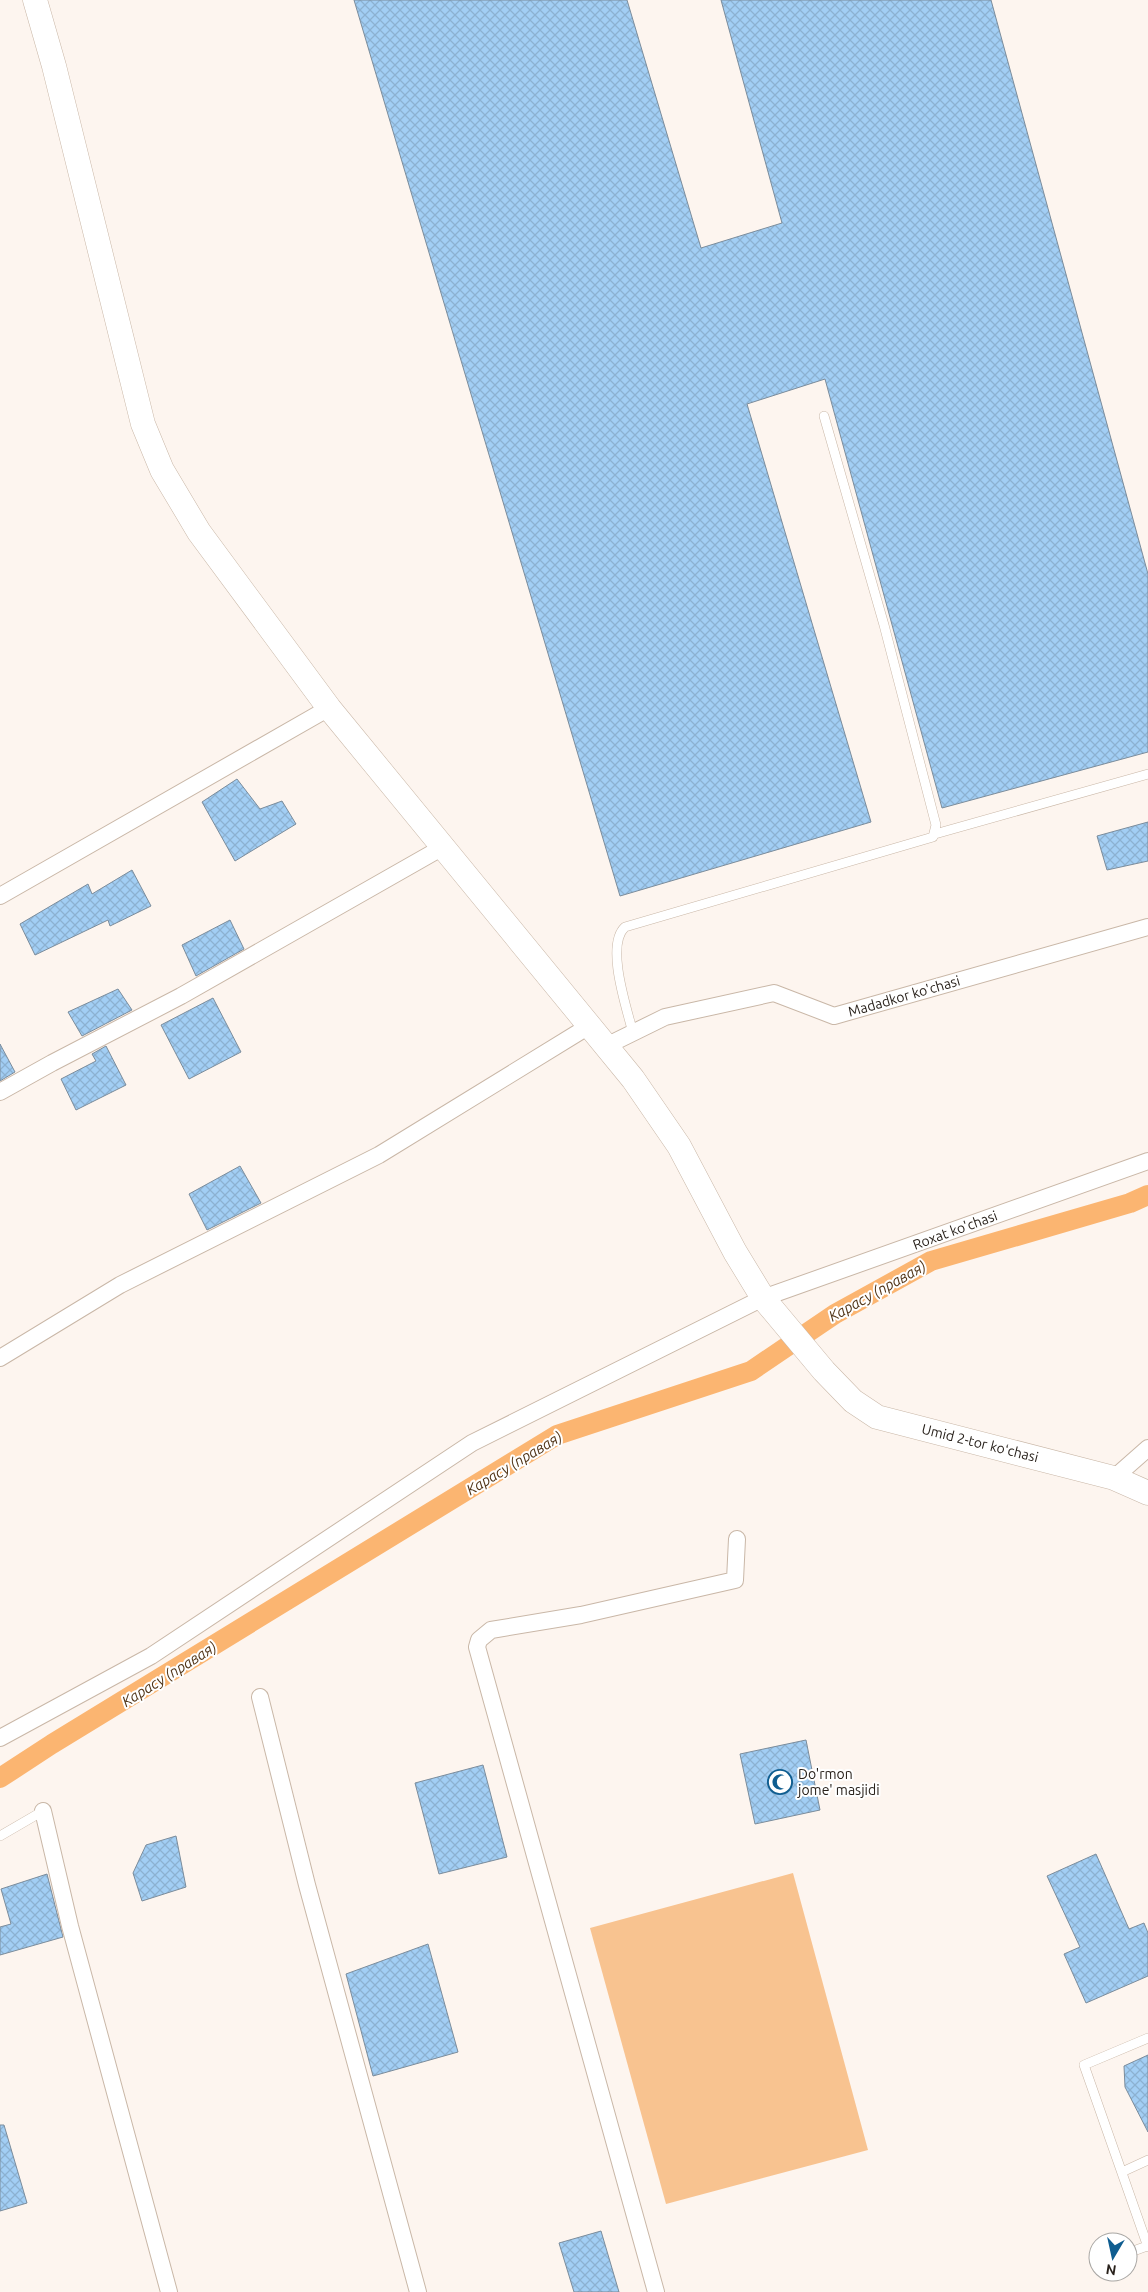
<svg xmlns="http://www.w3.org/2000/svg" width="1148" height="2292" viewBox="0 0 1148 2292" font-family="Ubuntu,sans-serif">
	<defs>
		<pattern id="building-cross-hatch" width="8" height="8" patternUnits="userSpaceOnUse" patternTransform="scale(1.25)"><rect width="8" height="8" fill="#a2cef4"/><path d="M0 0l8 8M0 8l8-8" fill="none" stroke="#8cb1d1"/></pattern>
	</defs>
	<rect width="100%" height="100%" fill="#fdf5ef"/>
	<path fill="#f8c390" d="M793,1873L868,2150L666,2204L590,1928Z"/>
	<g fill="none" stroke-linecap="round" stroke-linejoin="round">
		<path stroke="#fbb571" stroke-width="20" d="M0,1778L52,1744L557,1435L751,1371L835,1314L931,1261L1130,1203L1148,1195"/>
	</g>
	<path fill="url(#building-cross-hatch)" stroke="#7b8c9b" d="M354,0H627L701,248L782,223L721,0H991L1148,574V752L942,808L825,379L747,404L871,822L620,896Z
		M237,779L260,809L282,801L296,824L235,861L202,802Z
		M1148,822V861L1107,870L1097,836Z
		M132,870L151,906L110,926L108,920L35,955L20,924L88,884L92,894Z
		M230,920L244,949L196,976L182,945Z
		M118,989L132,1010L82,1036L68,1012Z
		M213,998L241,1052L189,1079L161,1025Z
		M0,1044L15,1072L0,1081Z
		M106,1046L126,1085L76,1110L61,1079L96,1061L92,1054Z
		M240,1166L261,1203L207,1230L189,1194Z
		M806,1740L820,1810L755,1824L740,1754Z
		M483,1765L507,1857L439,1874L415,1783Z
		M176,1836L186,1887L142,1901L133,1873L146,1845Z
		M1096,1854L1129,1929L1144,1923L1148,1933V1976L1086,2003L1064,1954L1080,1947L1047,1876Z
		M47,1874L63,1937L0,1955V1927L11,1924L1,1889Z
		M428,1944L458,2052L373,2076L346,1974Z
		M1148,2055V2132L1125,2087L1124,2066Z
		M0,2125H4L27,2203L0,2211Z
		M601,2231L619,2292H574L559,2243Z"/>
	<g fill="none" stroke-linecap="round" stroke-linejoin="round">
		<defs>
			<path id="lane" d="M935,834L1148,774
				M633,1033C627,1009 605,945 625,927L933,837L936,825L884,625L824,416
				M0,1836L43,1811
				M1148,2038L1084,2065L1148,2247
				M1122,2172L1148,2160
				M1128,2253L1147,2246"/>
			<path id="street" d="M0,896L329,708
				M606,1046L665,1017L774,993L834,1016L1148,927
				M0,1092L52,1063L181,996L443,847
				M0,1358L120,1285L379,1155L589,1026
				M1114,1478L1148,1448
				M260,1697L307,1885L418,2292
				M0,1738L151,1656L472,1443L763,1298L1148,1161
				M43,1811L70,1926L169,2292
				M656,2292L477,1647L479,1640L491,1630L581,1615L735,1580L737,1539"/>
			<path id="secondary" d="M35,0L54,66L143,424L162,470L199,532L329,708L633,1079L679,1146L735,1252L763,1298L824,1371L853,1401L877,1417L1114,1478L1148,1493"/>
		</defs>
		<use href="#lane" stroke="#c9b7a7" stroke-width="10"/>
		<use href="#street" stroke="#c9b7a7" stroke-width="18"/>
		<use href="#secondary" stroke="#c9b7a7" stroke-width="25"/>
		<use href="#lane" stroke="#fff" stroke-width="9"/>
		<use href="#street" stroke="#fff" stroke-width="16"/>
		<use href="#secondary" stroke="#fff" stroke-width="24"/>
	</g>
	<defs>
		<symbol id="mosque-ring" viewBox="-11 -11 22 22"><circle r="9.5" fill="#fff" stroke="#0f5d90" stroke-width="1.5"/><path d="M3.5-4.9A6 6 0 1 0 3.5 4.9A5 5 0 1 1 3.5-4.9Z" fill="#0f5d90"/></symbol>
	</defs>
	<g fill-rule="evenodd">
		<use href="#mosque-ring" x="766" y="1768" width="28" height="28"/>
	</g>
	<g text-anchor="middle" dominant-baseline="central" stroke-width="4" stroke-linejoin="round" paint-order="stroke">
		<g font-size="14" fill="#29221c" stroke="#fff">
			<text transform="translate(904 996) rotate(-16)">Madadkor ko'chasi</text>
			<text transform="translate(955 1230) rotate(-20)">Roxat ko'chasi</text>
			<text transform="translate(980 1443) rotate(14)">Umid 2-tor koʻchasi</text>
		</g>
		<g font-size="14" fill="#29221c" stroke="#fff" text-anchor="start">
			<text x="798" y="1774">Do'rmon<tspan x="798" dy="16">jome' masjidi</tspan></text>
		</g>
		<g font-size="15" font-style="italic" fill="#513518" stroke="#fff">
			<text transform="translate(877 1291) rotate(-29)">Карасу (правая)</text>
			<text transform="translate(514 1463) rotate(-31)">Карасу (правая)</text>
			<text transform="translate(169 1674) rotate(-32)">Карасу (правая)</text>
		</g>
	</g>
	<g transform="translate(1113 2257) rotate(189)"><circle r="24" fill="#ffffff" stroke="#a9a7a4"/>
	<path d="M0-4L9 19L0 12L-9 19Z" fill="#0f5d90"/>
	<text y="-8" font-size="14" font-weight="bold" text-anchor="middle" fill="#29221c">N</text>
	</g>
</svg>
